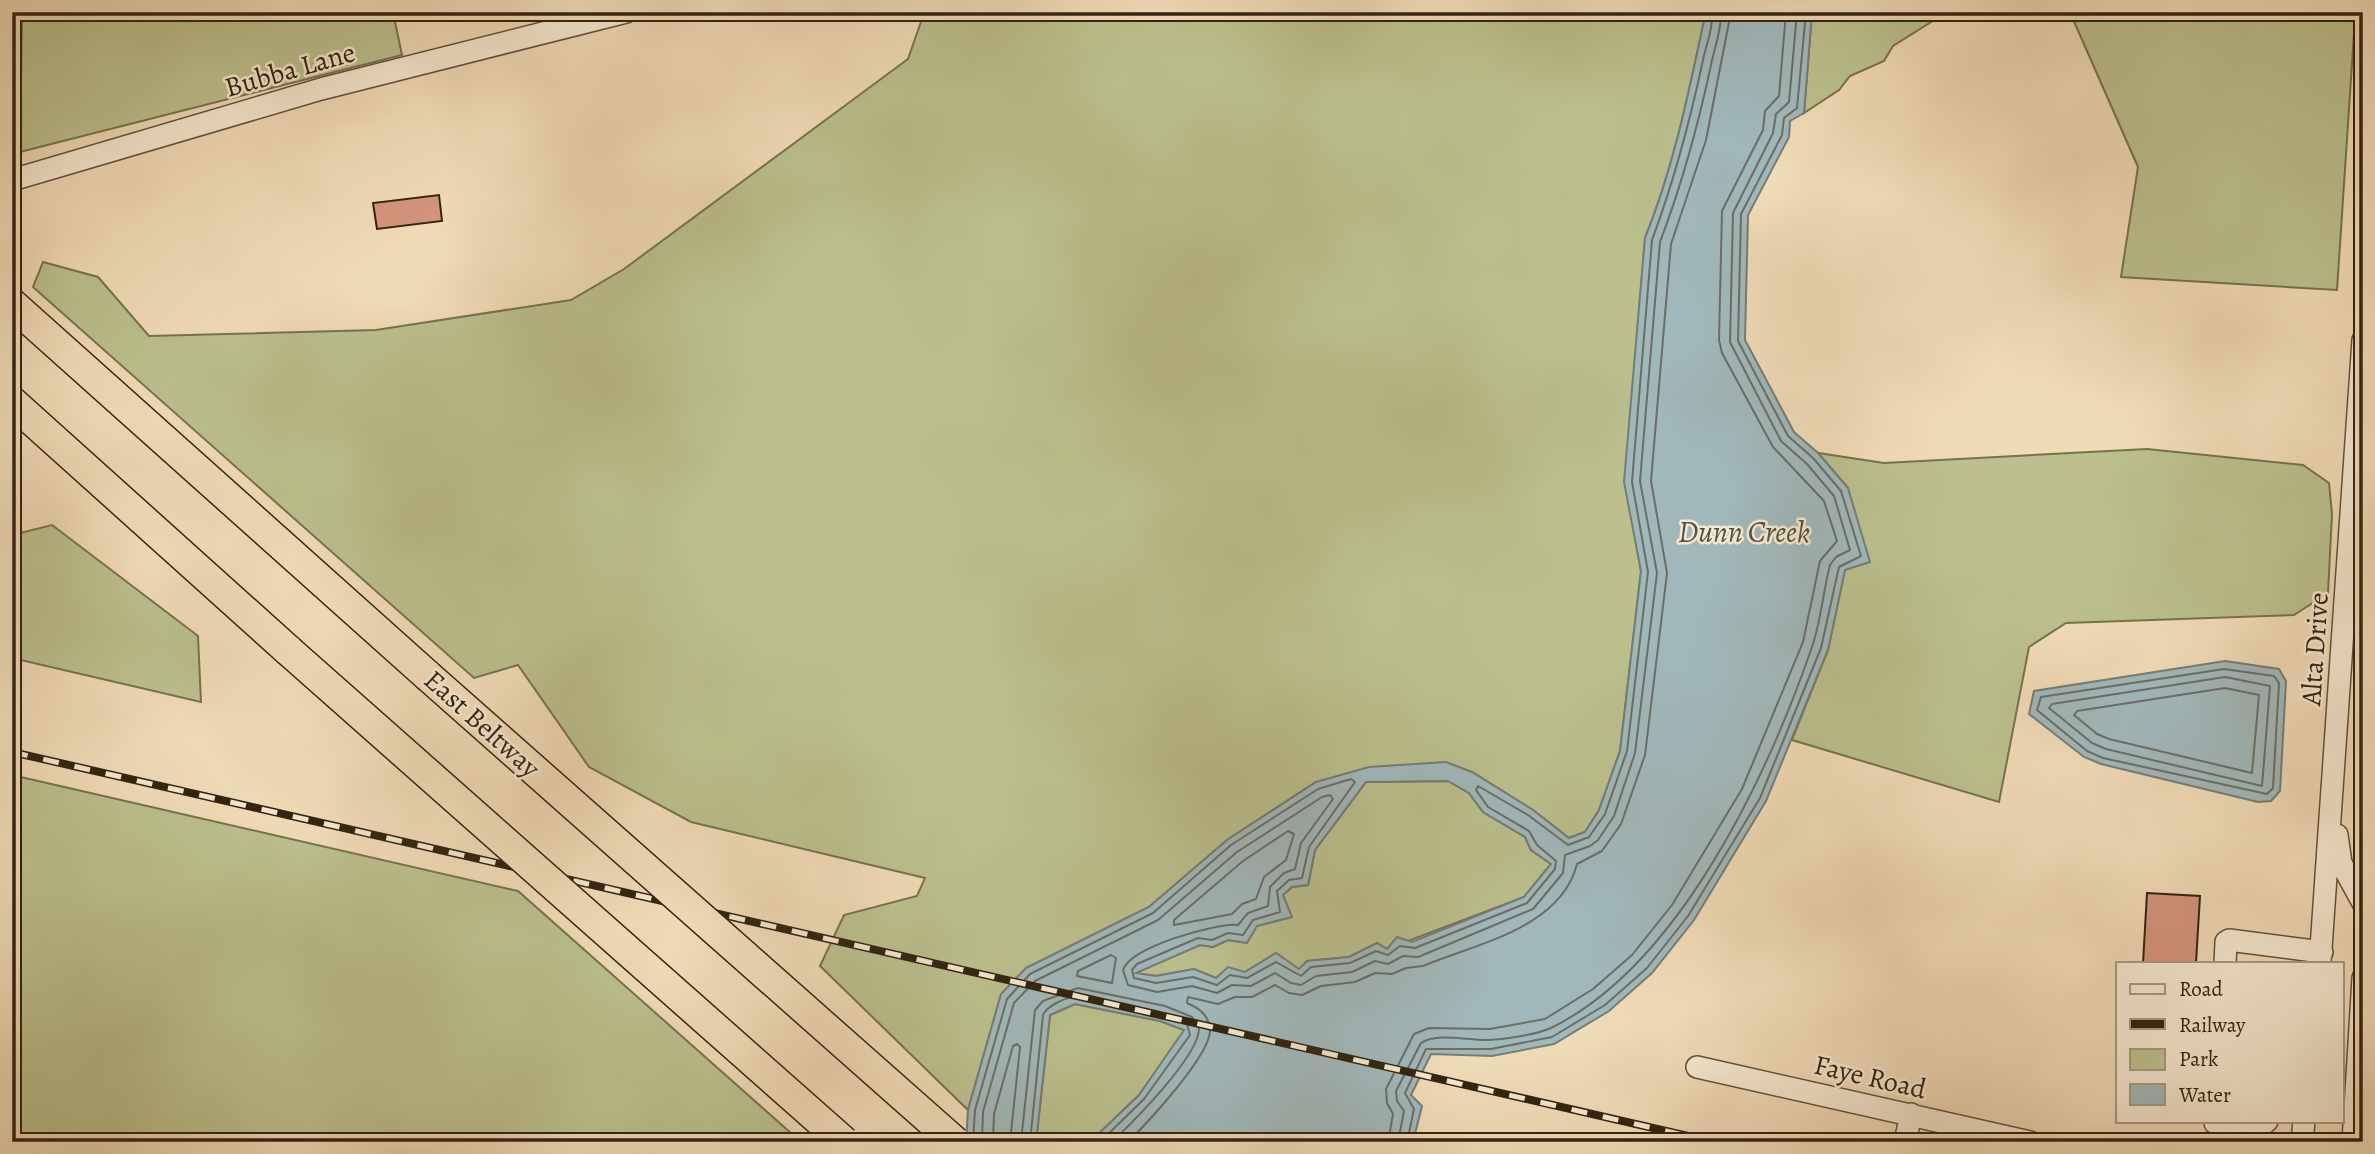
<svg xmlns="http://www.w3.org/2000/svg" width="2375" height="1154" viewBox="0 0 2375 1154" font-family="Alegreya,serif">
	<rect width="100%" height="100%" fill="#f0dbb7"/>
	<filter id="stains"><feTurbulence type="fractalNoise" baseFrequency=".00286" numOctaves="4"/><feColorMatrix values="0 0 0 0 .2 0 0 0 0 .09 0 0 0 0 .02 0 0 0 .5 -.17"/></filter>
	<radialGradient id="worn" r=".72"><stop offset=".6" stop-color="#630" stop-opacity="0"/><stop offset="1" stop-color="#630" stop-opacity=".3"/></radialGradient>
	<path fill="#bbc08e" stroke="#767250" stroke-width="2" d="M22,12H393L402,55L20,152Z
		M928,12H1701L1705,16C1689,91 1674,167 1645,238L1625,482L1641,571L1620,751L1599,810L1585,832L1569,838L1533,810L1472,772L1316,782L1227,840L1149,907L1026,968L1001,995L968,1110L820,966L844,915L917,896L925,878L691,822L589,767L518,665L474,678L33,287L43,262L98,277L149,336L376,330L571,300L624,269L908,59L923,16Z
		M1812,12H1947L1893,46L1884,61L1850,76L1839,90L1804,113Z
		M2072,17L2355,18L2337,290L2121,277L2138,167Z
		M2147,449L2303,465L2329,483L2332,514L2328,593L2294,615L2066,623L2029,647L1999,802L1792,740L1828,650L1845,569L1848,488L1818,453L1884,463Z
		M52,525L198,636L201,702L12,658V535Z
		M12,775L518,891L801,1142H12Z
		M1448,781L1469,793L1483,812L1525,837L1531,850L1551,864L1524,897L1387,949L1377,943L1349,957L1307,961L1299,970L1276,953L1245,972L1216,978L1194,969L1156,976L1134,973L1200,945L1213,947L1228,940L1247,943L1256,926L1291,917L1283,895L1292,887L1308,885L1315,850L1366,782Z
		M1075,1004L1160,1021L1185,1030L1139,1095L1090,1142H1036L1050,1015Z"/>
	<path fill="#a1b8bb" stroke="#757d77" stroke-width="2" fill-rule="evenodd" d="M1701,12L1812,13L1804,113L1790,121L1789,137L1748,215L1745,340L1794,432L1818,453L1848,488L1870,562L1845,570L1828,650L1766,801L1694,920L1652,973L1609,1011L1554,1044L1492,1056L1431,1054L1411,1095L1422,1106L1413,1142H1090L1139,1095L1184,1030L1160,1021L1075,1004L1050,1015L1036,1142H966L968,1110L1001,994L1026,968L1149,907L1227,840L1316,782L1369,767L1446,762L1472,772L1533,810L1569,838L1585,832L1599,810L1620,751L1641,571L1624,482L1645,238C1674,167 1689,91 1705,16ZM1448,781L1469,793L1483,812L1525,837L1531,850L1551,864L1524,897L1412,942L1397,937L1387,949L1377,943L1349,957L1307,961L1299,969L1276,953L1245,972L1228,967L1216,978L1194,969L1156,976L1136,973L1200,945L1213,947L1228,940L1247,943L1257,926L1292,917L1283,895L1292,887L1308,885L1315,850L1366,782Z
		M2225,661L2279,669L2286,681L2280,791L2271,801L2258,802L2101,764L2084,757L2029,714L2034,691Z"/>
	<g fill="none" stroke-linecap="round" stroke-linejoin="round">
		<path stroke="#6a6e66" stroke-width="2" d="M2224,669L2274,676L2279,683L2273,788L2267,794L2103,758L2087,751L2037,710L2041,697Z
			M2225,677L2270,686L2262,786L2106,749L2092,743L2049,708L2052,704Z
			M2225,688L2259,695L2252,773L2109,739L2097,734L2074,715L2077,711Z
			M1288,831L1294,834L1286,860L1264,877L1256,899L1242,904L1232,914L1174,925V920L1243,861Z
			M1111,955L1116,958L1112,983L1077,976L1078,971Z
			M973,1142L975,1110L1007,999L1030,974L1153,913L1231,845L1318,789L1351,779L1355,782L1309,847L1302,878L1289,880L1277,891L1280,912L1253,920L1243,935L1228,933L1212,940L1198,938L1137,964L1132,970L1134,978L1156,983L1193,977L1217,985L1230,975L1247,978L1276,962L1301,976L1311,967L1350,963L1376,951L1388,955L1400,946L1415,948L1527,903L1555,869L1556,861L1537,845L1529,831L1488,807L1476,790L1478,786L1528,815L1568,845L1589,837L1605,814L1627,751L1648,572L1632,482L1652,240C1674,181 1690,121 1703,60C1706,45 1714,27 1711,12
			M982,1142L983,1112L1014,1003L1035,981L1158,920L1237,852L1322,797L1330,795L1333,799L1301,843L1295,869L1284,873L1270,887L1268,906L1248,913L1238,925C1215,923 1130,947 1123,970L1128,985L1157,992L1192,986L1217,993L1232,985L1251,986L1275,973L1291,983L1301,985L1316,976L1352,972L1375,961L1388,964L1403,956L1418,957L1533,909L1563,873L1565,855L1590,846L1598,840L1614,816L1635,753L1657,573L1640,481L1660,242C1682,184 1698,126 1711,65C1714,49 1722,29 1721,12
			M993,1142L994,1114L1013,1046L1017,1044L1020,1047L1010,1142
			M1021,1142L1035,1010L1043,1001L1078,988L1165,1006L1192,1017L1199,1028C1200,1055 1133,1122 1112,1142
			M1030,1142L1043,1015C1046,1007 1065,997 1075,997C1095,995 1167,1015 1187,1024L1190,1035L1144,1099L1100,1142
			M1128,1142C1147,1123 1211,1055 1210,1030C1209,1015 1199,1008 1187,1003L1188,997L1218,1004L1235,997H1252L1275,985L1289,993L1302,995L1321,986L1355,982L1375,973L1392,974L1406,968L1423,966C1476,944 1561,928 1577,864L1602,851L1621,824L1645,755L1667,573L1651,481L1671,244L1706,140L1731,12
			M1388,1142L1393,1114L1387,1103L1386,1089L1414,1034L1429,1028L1490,1029L1545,1019L1593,989L1632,955L1672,905L1742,789L1803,642L1820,561L1837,541L1824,501L1773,447L1722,353L1719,340L1722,211L1763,130L1765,111L1779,96L1786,12
			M1398,1142L1404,1111L1397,1101L1396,1091L1421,1043C1438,1032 1469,1041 1489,1040C1506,1039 1535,1035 1551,1028C1679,965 1767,777 1812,647C1821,621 1823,592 1830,565L1836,557L1850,550L1834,496L1807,464L1781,441L1730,342L1733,213L1773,133L1776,114L1789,102L1797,12
			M1407,1142L1414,1109L1405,1093L1426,1049H1491L1552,1037L1605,1005L1647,968L1688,916L1760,798L1821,648L1839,567L1861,556L1841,491L1813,458L1788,436L1738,341L1741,214L1782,135L1784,118L1797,108L1806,12"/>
	</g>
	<path fill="#d4947d" stroke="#322411" stroke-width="2" d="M439,195L442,221L377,229L373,203Z
		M2147,893L2200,896L2196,963H2143Z"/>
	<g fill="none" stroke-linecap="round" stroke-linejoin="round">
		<defs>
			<path id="minor" d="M12,180L321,89L626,12
				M2337,835L2341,863L2363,903
				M2225,963L2226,942L2229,940L2322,952
				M2320,963L2363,340
				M1697,1067L2030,1142
				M2215,1123L2261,1126L2267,1121
				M1905,1142L1911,1114
				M2302,1142L2304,1121
				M2353,1142L2363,978"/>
			<path id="highway" d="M12,304L428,676
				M12,402L289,651"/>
		</defs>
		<use href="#minor" stroke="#62523a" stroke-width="24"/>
		<use href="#highway" stroke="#322411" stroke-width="33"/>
		<use href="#minor" stroke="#f5e8d0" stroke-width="21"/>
		<use href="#highway" stroke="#f0dbb7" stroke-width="30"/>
		<defs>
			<path id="rail" d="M12,752L1714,1142"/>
		</defs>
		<use href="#rail" stroke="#322411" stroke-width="8"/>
		<use href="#rail" stroke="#f5e8d0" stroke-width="5" stroke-dasharray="16" stroke-linecap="butt"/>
		<defs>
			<path id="highway-bridge" d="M289,651L844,1142
				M428,676L955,1142"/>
		</defs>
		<use href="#highway-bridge" stroke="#322411" stroke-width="33" stroke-linecap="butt"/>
		<use href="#highway-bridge" stroke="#f0dbb7" stroke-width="30"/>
	</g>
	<g text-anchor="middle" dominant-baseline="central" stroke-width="5" stroke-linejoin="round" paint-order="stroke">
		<g font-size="28" fill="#322411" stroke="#f5e8d0">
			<text transform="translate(290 70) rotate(-16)">Bubba Lane</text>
			<text transform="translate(2315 649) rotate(-86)">Alta Drive</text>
			<text transform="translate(482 724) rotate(42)">East Beltway</text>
			<text transform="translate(1870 1077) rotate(13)">Faye Road</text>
		</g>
		<g font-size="30" font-style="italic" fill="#535044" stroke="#f5e8d0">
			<text x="1744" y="532">Dunn Creek</text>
		</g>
	</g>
	<rect width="2375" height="1154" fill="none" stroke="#f0dbb7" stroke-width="42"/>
	<rect x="14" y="14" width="2347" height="1126" fill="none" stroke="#322411" stroke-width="3.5"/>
	<rect x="21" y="21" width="2333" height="1112" fill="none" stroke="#322411" stroke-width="2"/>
	<rect x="2116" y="962" width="228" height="161" fill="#f5e8d0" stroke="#a79a84" stroke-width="2"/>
	<rect x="2130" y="984" width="35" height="10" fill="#f5e8d0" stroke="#a79a84" stroke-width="2"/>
	<text x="2179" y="996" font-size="21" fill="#322411">Road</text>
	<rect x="2130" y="1019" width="35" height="10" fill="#322411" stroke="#a79a84" stroke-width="2"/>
	<text x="2179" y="1032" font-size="21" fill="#322411">Railway</text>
	<rect x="2130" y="1049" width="35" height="21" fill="#bbc08e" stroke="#a79a84" stroke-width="2"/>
	<text x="2179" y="1066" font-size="21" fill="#322411">Park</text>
	<rect x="2130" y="1084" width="35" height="21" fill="#a1b8bb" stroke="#a79a84" stroke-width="2"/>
	<text x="2179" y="1102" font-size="21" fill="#322411">Water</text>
	<rect width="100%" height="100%" filter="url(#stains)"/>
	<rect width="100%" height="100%" fill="url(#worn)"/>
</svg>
